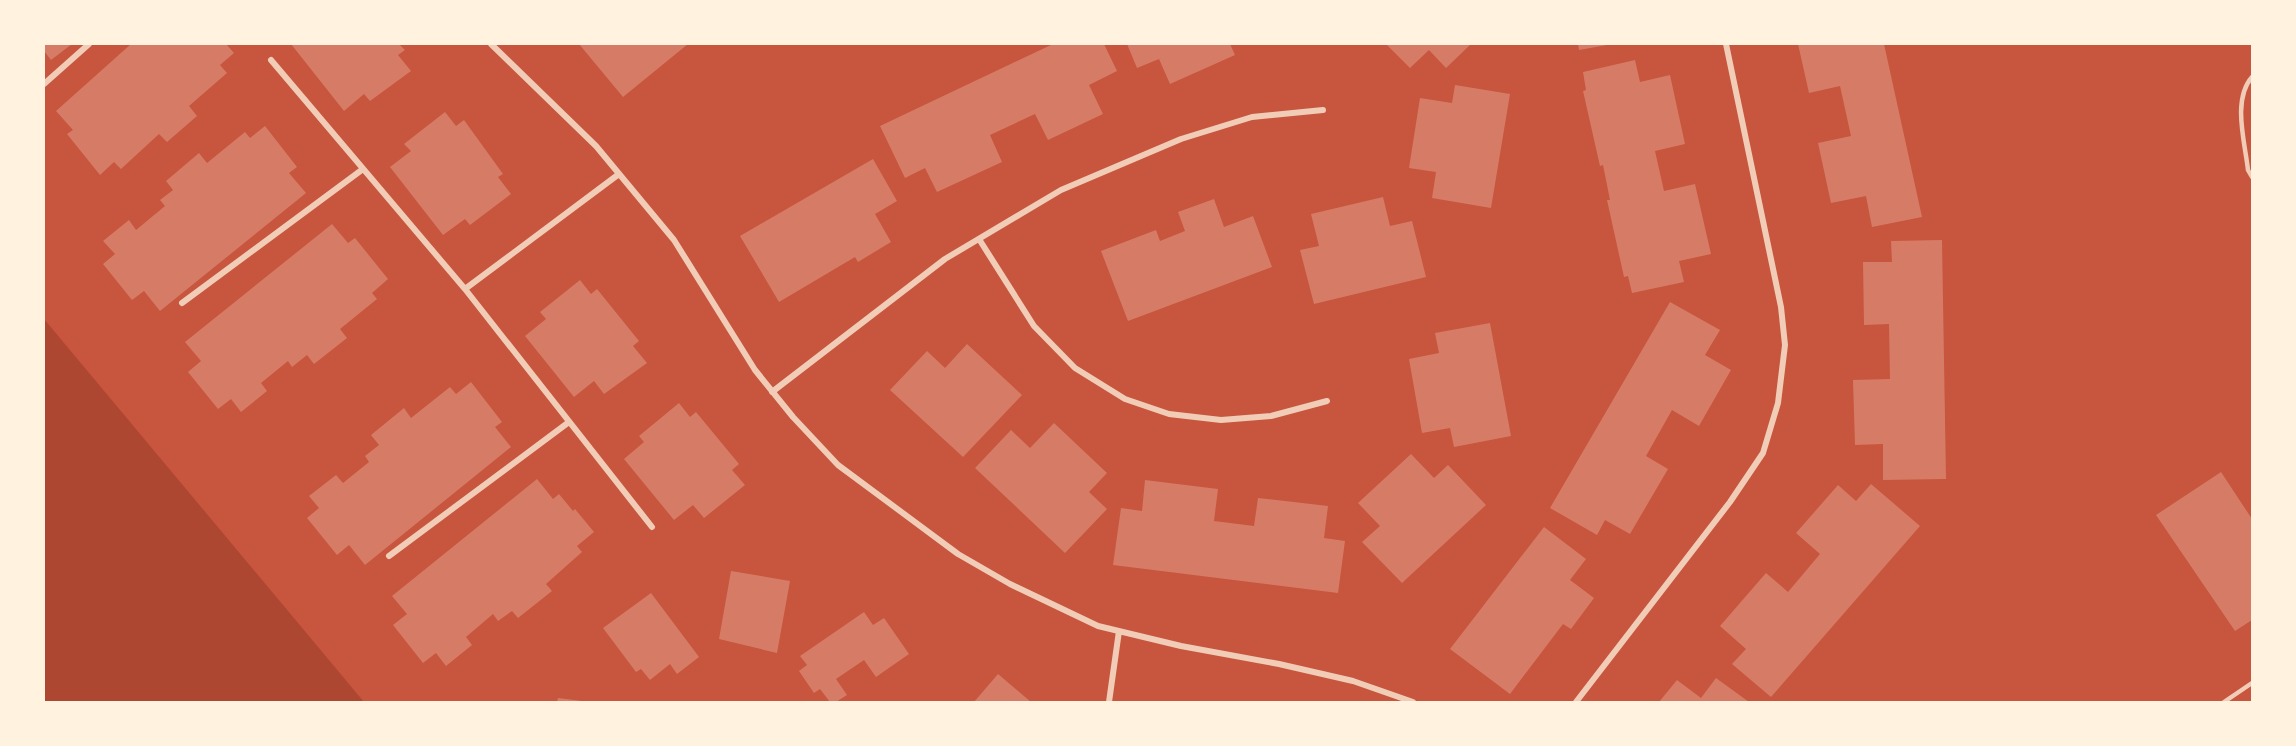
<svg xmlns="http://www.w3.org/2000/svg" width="2296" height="746" viewBox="0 0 2296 746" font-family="'Open Sans',sans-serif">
	<rect width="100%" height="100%" fill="#c8553d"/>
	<path fill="#ae4732" d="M44,319L364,702H44Z"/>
	<path fill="#d67c66" d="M44,44H72L51,60L44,51Z
		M131,44H226L234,53L220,65L227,73L189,106L197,116L167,142L159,134L121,169L114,162L100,175L67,134L73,130L56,111Z
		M291,44H399L405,50L398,55L411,71L370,101L364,94L344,111Z
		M579,44H688L623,97Z
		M1053,44H1104L1117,71L1089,85L1103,114L1048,140L1035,114L990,135L1002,162L937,192L925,168L905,178L880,126Z
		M1127,44H1230L1235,55L1170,84L1159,59L1137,68Z
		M1386,44H1471L1446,68L1429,50L1410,68Z
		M1578,44H1607V45L1579,50Z
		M1798,44H1884L1922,217L1872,227L1866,196L1831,203L1818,143L1851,136L1840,86L1809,93Z
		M1635,60L1640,82L1670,75L1685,144L1655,151L1664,191L1695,184L1711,254L1679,261L1684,282L1632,293L1628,276L1624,277L1607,200H1610L1603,165L1600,166L1583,91L1586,90L1583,72Z
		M1455,85L1510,94L1491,208L1432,198L1436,172L1409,168L1420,98L1452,103Z
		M445,112L456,126L464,120L503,174L498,177L511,194L470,225L465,219L443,235L390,167L411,151L404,144Z
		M265,126L297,167L289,173L306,193L160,311L144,291L132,300L103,264L115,254L103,241L129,220L136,230L165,206L160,200L173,190L166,181L199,153L207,163L245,132L250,138Z
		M873,159L897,201L875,214L891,242L858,262L855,257L779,302L740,236Z
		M1383,197L1390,226L1412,221L1426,277L1314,304L1300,250L1319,246L1311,214Z
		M1214,199L1224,227L1253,216L1272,267L1128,321L1101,251L1156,230L1160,241L1185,231L1178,212Z
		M332,224L348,243L355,238L388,279L372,293L377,299L340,329L347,338L314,364L307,355L292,367L288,361L261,383L267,391L241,412L231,399L218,409L188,372L201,361L185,342Z
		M1942,240L1946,479L1883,480V444L1855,445L1853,380L1890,379L1889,324L1864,325L1863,262H1892L1891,241Z
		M580,280L591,294L597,289L639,341L633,346L647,363L604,394L594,381L574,397L525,336L546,319L540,312Z
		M1670,302L1720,330L1705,355L1731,370L1699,426L1672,410L1646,456L1668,469L1630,534L1605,520L1597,535L1550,508Z
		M1490,323L1511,436L1454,447L1450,428L1422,433L1409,359L1439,353L1435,333Z
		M967,344L1022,395L963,457L890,390L927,351L945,368Z
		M471,382L502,422L495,427L511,447L365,565L349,545L337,555L307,518L319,508L309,496L336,475L343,483L369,462L365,456L379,445L371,435L404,408L411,418L450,387L456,394Z
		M679,403L690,417L696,412L739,464L732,470L745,485L704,518L693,505L674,520L624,459L644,442L639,436Z
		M1054,423L1107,473L1089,492L1107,509L1065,553L975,468L1011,430L1030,448Z
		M1411,454L1434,478L1448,465L1486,505L1402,583L1362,542L1380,526L1358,503Z
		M2221,472L2252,519V620L2235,631L2156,515Z
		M537,479L553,499L559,494L573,511L575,509L594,532L577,546L582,552L546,584L552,591L518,618L512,611L498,621L493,614L466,637L472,645L446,666L436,653L423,663L393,625L407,614L392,596Z
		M1145,480L1218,489L1214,521L1254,526L1258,498L1328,506L1324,538L1345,541L1338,593L1113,565L1121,508L1142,511Z
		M1871,484L1920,526L1771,697L1732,664L1746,649L1720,626L1766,573L1788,592L1820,554L1796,533L1838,485L1856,501Z
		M1544,527L1586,559L1570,580L1594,598L1571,629L1563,624L1510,694L1450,649Z
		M731,571L790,581L777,653L719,639Z
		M651,593L699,657L677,674L670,664L650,680L641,669L636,672L603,628Z
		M864,612L873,625L884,618L909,654L876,677L864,660L836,679L847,695L836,702H830L820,689L814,693L799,671L807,665L800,656Z
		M998,674L1031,702H974Z
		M1716,678L1749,702H1659L1677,680L1701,698Z
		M558,698L582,701V702H557Z"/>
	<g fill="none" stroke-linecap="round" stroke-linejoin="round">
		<path stroke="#f1ccb7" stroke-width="4.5" d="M2252,77C2232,100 2245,142 2248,170L2252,177
			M2224,702L2252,683"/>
		<path stroke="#f1ccb7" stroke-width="6" d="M491,44L596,146L674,240L755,370L793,417L838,465L958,554L1010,584L1098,626L1181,646L1279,664L1353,681L1413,702
			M271,60L465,289L652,527
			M44,84L89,44
			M979,239L1034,326L1075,368L1125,399L1169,414L1221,420L1271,416L1327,401
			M465,289L619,174
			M182,303L363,169
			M772,392L945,259L1061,190L1181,139L1252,117L1323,110
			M389,556L569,422
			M1109,702L1119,631
			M1576,702L1730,502L1763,453L1778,403L1785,345L1781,307L1726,44"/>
	</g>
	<rect width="2296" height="746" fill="none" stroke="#fff3e0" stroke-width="90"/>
</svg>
